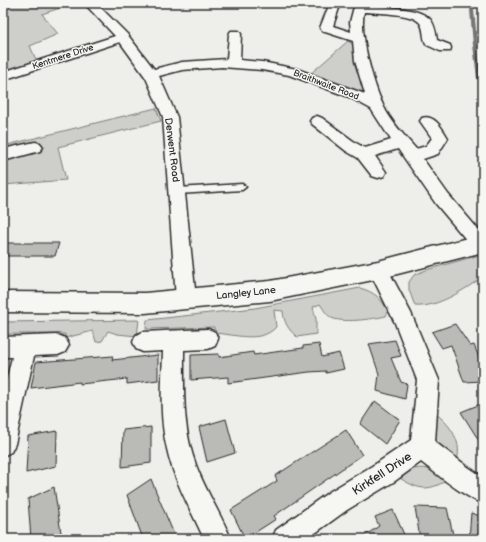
<svg xmlns="http://www.w3.org/2000/svg" width="486" height="542" viewBox="0 0 486 542" font-family="'Balsamiq Sans',sans-serif">
	<rect width="100%" height="100%" fill="#eeeeea"/>
	<filter id="ink" filterUnits="userSpaceOnUse"><feTurbulence type="fractalNoise" baseFrequency=".025" numOctaves="2"/><feDisplacementMap in="SourceGraphic" scale="8" xChannelSelector="R" yChannelSelector="G"/><feConvolveMatrix kernelMatrix="1 2 1 2 8 2 1 2 1" color-interpolation-filters="sRGB"/></filter>
	<g filter="url(#ink)">
		<path fill="#cececa" stroke="#7c7c7a" d="M14,3H75L42,14L58,34L30,46L38,64L3,72V6Z
			M348,41L357,47L368,93L364,97L309,75Z
			M156,108L161,121L58,147L66,180L3,185V146Z
			M483,254V277C465,289 438,308 415,306L409,290V282L414,275L426,270Z
			M360,288C374,292 382,298 388,312L386,316C374,319 339,324 330,317C325,313 323,308 320,304L313,307L316,319V334L297,337C288,329 284,323 283,311L274,310L276,327C261,344 234,334 214,333V327L146,329L147,320L255,308Z
			M139,320L137,336L117,334L108,331L102,341L96,342L93,331L65,338V334H3V322Z
			M435,413C451,425 464,444 456,463C434,442 434,444 435,413Z
			M421,468C432,469 440,472 448,480C426,492 419,490 398,477L412,469Z"/>
		<g fill="none" stroke-linecap="round" stroke-linejoin="round">
			<path fill="#757573" fill-rule="evenodd" d="M473,3H477L474,10L481,78L483,82V86H482L477,78L473,45L470,10Z"/>
		</g>
		<path fill="#babab7" stroke="#2b2b2b" d="M3,243H59L55,256H3Z
			M455,324L470,346L474,345L483,368V381L464,382L451,345L442,348L432,332Z
			M395,340L401,356L391,358L401,382L407,384L405,399L377,391L379,374L369,344Z
			M319,344L322,357L339,353L344,369L326,373V371L309,372L228,383V377L191,380V355L219,354V357L253,352L254,355L303,348V346Z
			M158,355V380L127,384V379L80,384V382L31,388L36,362L113,356L112,360Z
			M375,401L400,420L385,444L360,424Z
			M483,403V447L461,412Z
			M226,419L235,453L207,462L199,427Z
			M151,427V463L122,467L123,430Z
			M346,430L362,455L274,516L276,519L245,539L231,510L277,481L275,476Z
			M57,431L56,466L26,473L28,436Z
			M151,479L157,494L176,539H143L127,495Z
			M54,487L62,539H31L28,499Z
			M415,507L447,508L454,539H420Z
			M393,510L406,539H360L379,526L375,517Z
			M471,513L483,517V539H469Z"/>
		<g fill="none" stroke-linecap="round" stroke-linejoin="round">
			<defs>
				<path id="lane" d="M242,184L246,187L242,190L178,194L174,191L178,188Z"/>
				<path id="street" d="M84,3H96L127,34L154,69L182,62L227,59L229,34L231,31H239L241,34L240,60L262,62L297,69L365,94L355,61L353,41L322,31L320,28L330,3H338L340,5L333,26L351,32L350,22L355,3H367L366,5C382,7 419,7 430,19C435,25 436,33 437,40L450,45L451,48L450,51H440L427,45C422,39 425,29 420,23C413,13 377,13 364,12C359,34 373,83 383,105C390,121 405,136 416,149L426,146L432,138L420,121L422,118C434,114 442,128 448,138L438,154L423,159L448,194L483,235V250L480,252L474,249L436,204L398,149L375,156L386,172L384,176L378,178L372,176L358,158L346,151L312,124L310,121L312,118L317,116L322,118L356,143L365,148L391,140L371,109L349,97L289,75L262,70L222,67L182,70L159,76L177,117L196,299L193,305L186,308L179,305L176,299L163,117L146,78L120,42L3,80V72L115,36Z
					M35,142L40,143L43,147L40,151L3,161V149Z
					M378,262L385,264L411,313L439,380L435,442L468,467L483,477V504C460,494 441,477 421,462L395,481L347,510L307,539H272L276,530L329,492L377,463L411,440L417,380L395,323L369,270L371,264Z
					M208,329L215,332L218,339L215,346L208,349L184,350C184,388 182,428 196,465C205,490 221,514 231,539H204C191,510 174,481 167,449C159,417 162,383 163,351L143,352L136,349L133,342L136,335L143,332Z
					M58,335L65,338L69,345L65,352L58,355L34,356L15,444L11,452L3,456V394L12,357H3V337Z"/>
				<path id="secondary" d="M483,234V252L378,279L270,301L145,313L3,312V292L145,293L270,281L378,261Z"/>
			</defs>
			<use href="#lane" stroke="#2b2b2b" stroke-width="3"/>
			<use href="#street" stroke="#2b2b2b" stroke-width="3"/>
			<use href="#secondary" stroke="#2b2b2b" stroke-width="3"/>
			<use href="#lane" fill="#f6f6f2" fill-rule="evenodd"/>
			<use href="#street" fill="#f6f6f2" fill-rule="evenodd"/>
			<use href="#secondary" fill="#f6f6f2" fill-rule="evenodd"/>
		</g>
	</g>
	<g text-anchor="middle" dominant-baseline="central" stroke-width="3" stroke-linejoin="round" paint-order="stroke">
		<g font-size="9" fill="#2b2b2b" stroke="#f6f6f2">
			<text transform="translate(63 57) rotate(-18)">Kentmere Drive</text>
			<text transform="translate(326 85) rotate(21)">Braithwaite Road</text>
		</g>
		<g font-size="10" fill="#2b2b2b" stroke="#f6f6f2">
			<text transform="translate(172 150) rotate(83)">Derwent Road</text>
			<text transform="translate(246 293) rotate(-6)">Langley Lane</text>
		</g>
		<g font-size="12" fill="#2b2b2b" stroke="#f6f6f2">
			<text transform="translate(382 474) rotate(-33)">Kirkfell Drive</text>
		</g>
	</g>
	<rect width="486" height="542" fill="none" stroke="#f6f6f2" stroke-width="16"/>
	<rect x="8" y="8" width="470" height="526" fill="none" stroke="#2b2b2b" stroke-width="1.5" filter="url(#ink)"/>
</svg>
